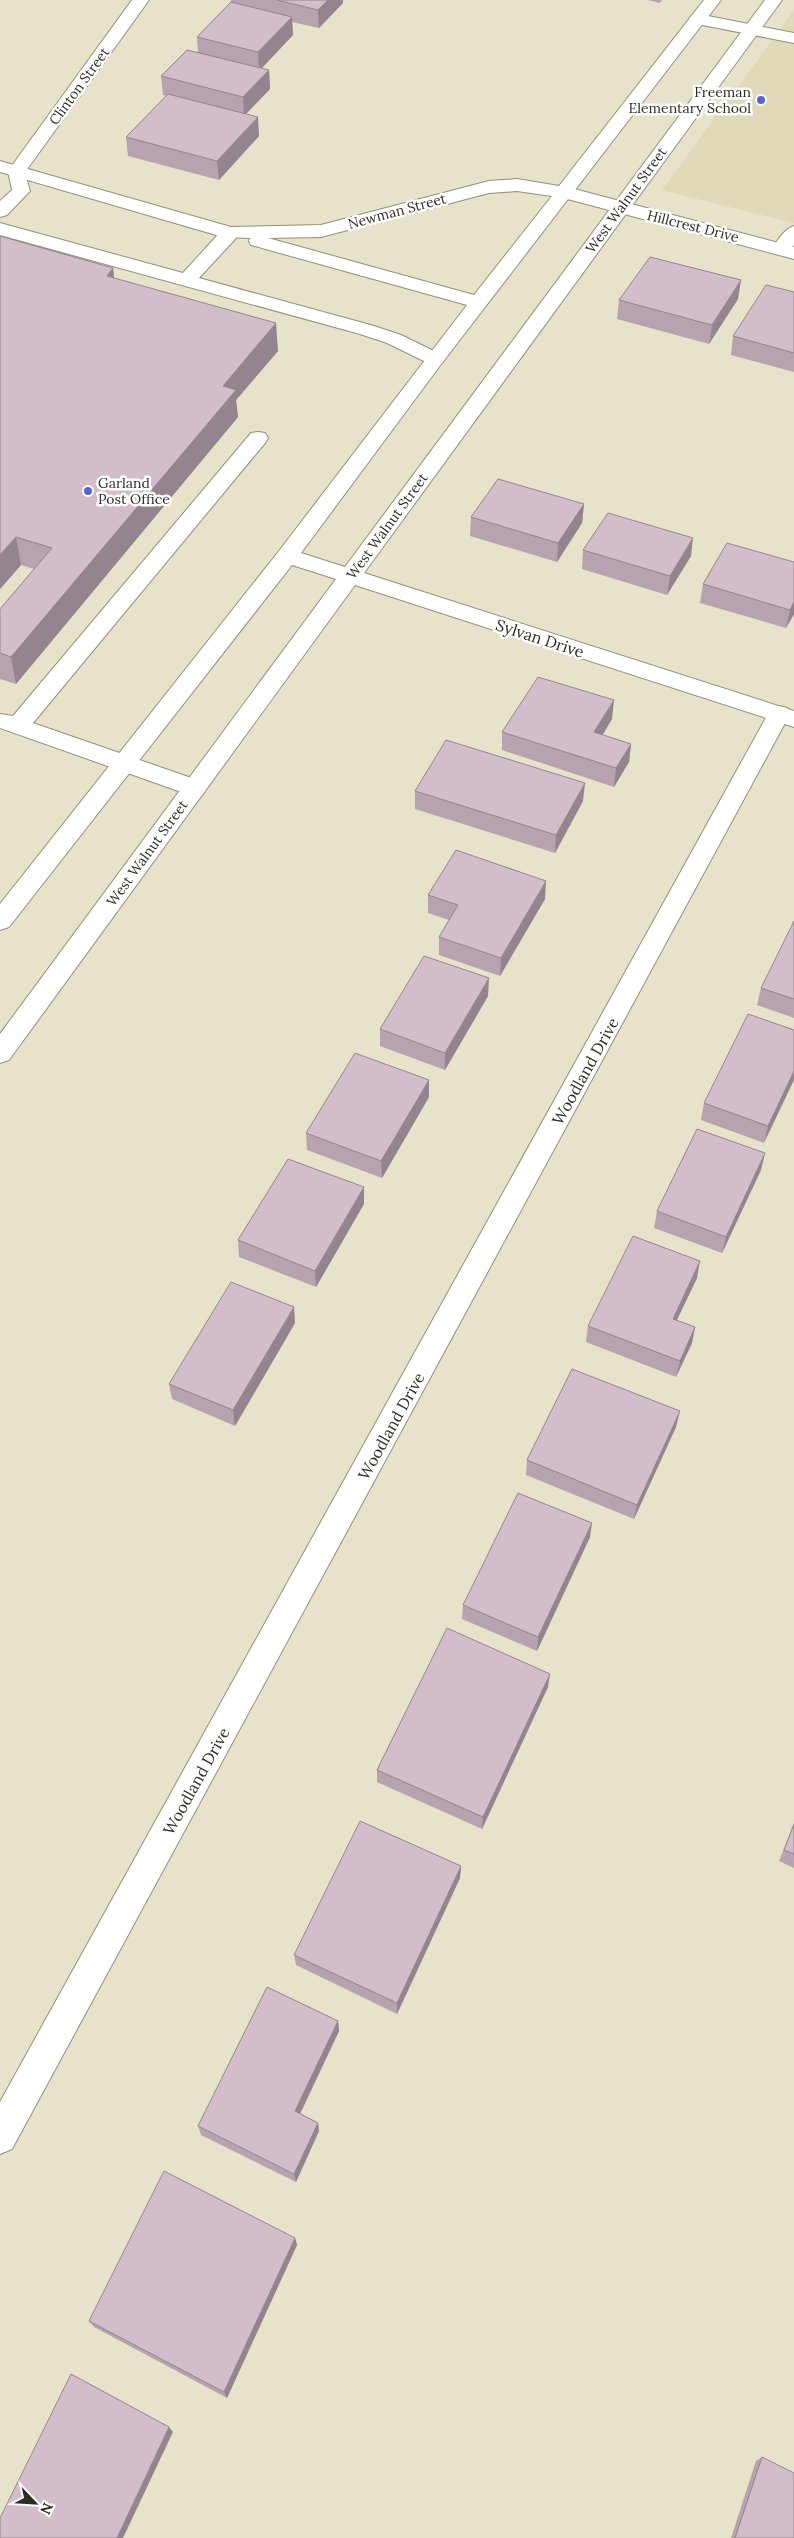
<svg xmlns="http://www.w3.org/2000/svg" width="794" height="2538" viewBox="0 0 794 2538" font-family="Lora,serif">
	<rect width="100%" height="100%" fill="#e7e2ca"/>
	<path fill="#dfd9b9" d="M794,10V223L662,190Z"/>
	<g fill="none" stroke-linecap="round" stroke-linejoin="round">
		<defs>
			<path id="lane" d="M698,14L794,33V43L692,23L689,19L692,15Z
				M17,165L23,167L30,191L7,215L0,217V201L12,190L8,171L11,167Z
				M0,223L183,273L223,229H237L239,233L237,237L199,278L374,326L401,335L442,355L445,359L442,363H428L387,343L360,334L0,235Z
				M794,226V245L788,253H774L772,249C778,240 784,229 794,226Z
				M258,432L265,433L268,438L265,443L33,723L203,782L207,788L203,794L195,796L187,794L0,728V714L13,716L251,433Z"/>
			<path id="street" d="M132,0H149L23,175H11L8,171L11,167Z
				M563,186L794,247V259L556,196L554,192L556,188Z
				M779,706L787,708L790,714L12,2149L0,2154V2102L768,714L771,708Z"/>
			<path id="secondary" d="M704,0H721L442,363L301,553L345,567L765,0H782L364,573L794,711V727L355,585L9,1060L0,1063V1034L336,579L292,565L9,927L0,930V904L279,551L467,305L251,245L249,241L250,238L223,237L0,172V161L231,227L321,225L489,181L517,179L559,186ZM517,191L552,196L474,295L268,238L321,237L489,193Z"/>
		</defs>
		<use href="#lane" stroke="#948f79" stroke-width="2"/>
		<use href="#street" stroke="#948f79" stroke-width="2"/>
		<use href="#secondary" stroke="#948f79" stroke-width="2"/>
		<use href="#lane" fill="#fff" fill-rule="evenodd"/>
		<use href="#street" fill="#fff" fill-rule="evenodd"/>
		<use href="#secondary" fill="#fff" fill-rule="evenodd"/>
	</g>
	<path fill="#b6a3af" d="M231,0H343V3L319,28L292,22L293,35L261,69L269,70L270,89L246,114L259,136L219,180L128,156L126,137L167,96L163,95L161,76L198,53L197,37L231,2Z
		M648,0H662L660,3Z
		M0,236L113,268L114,278L278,351L236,400L238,417L16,684L0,679V609L34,569L21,565L0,589Z
		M794,292V372L731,355L733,336Z
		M738,299L709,344L617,319L619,300Z
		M584,504L582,523L557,562L470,536L471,517Z
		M583,550L691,556L667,595L582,569Z
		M794,562V614L786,628L700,603L703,584Z
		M612,719L602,735L631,744L629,762L614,787L502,750V732Z
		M415,791L583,801L555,853L415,809Z
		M428,895L545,899L500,976L439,955V937L449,920L428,913Z
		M794,921V1018L757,1005L761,988Z
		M488,996L445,1070L380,1046V1029Z
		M794,1030L764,1143L701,1120L704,1103Z
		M429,1080V1097L382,1178L307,1150L306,1133Z
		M761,1170L722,1253L654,1228L657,1211Z
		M364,1204L316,1287L239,1257L238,1240Z
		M697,1278L677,1320L695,1327L692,1343L676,1377L586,1342L588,1326Z
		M295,1323L235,1426L172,1399L169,1384Z
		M676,1427L634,1519L526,1475L527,1460Z
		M590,1537L537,1651L462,1619L463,1605Z
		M548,1687L482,1829L377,1782V1770Z
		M794,1823V1868L779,1861Z
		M461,1866L460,1878L397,2014L296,1965L294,1955Z
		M338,2021L339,2031L300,2114L318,2123L319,2131L296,2182L201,2135L198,2126Z
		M295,2238L297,2245L227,2398L94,2327L89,2321Z
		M762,2457L794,2538H731L756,2461Z"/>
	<path fill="#94848e" d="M328,0H343V3L319,28L318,10Z
		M292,17L293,35L259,71L258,52Z
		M269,70L270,89L244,116L243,97Z
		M258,117L259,136L219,180L217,161Z
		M113,268L116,296L107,276Z
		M741,280L738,299L709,344L712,325Z
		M276,323L278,351L236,400L238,417L16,684L11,657L223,386Z
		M584,504L582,523L557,562L558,543Z
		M16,537L21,565L0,589V555Z
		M693,538L691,556L667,595L670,576Z
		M794,602V614L786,628L790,610Z
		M614,700L612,719L593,751L594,732Z
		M631,744L629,762L614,787L616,768Z
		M585,783L583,801L555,853L556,835Z
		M546,881L545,899L500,976L501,958Z
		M489,978L488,996L445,1070V1053Z
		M794,1071V1080L764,1143L768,1126Z
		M429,1080V1097L382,1178L381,1161Z
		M765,1153L761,1170L722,1253L726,1237Z
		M364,1187V1204L316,1287L315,1271Z
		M700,1261L697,1278L670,1334L673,1319Z
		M294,1307L295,1323L235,1426L233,1410Z
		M695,1327L692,1343L676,1377L680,1361Z
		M680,1411L676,1427L634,1519L637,1505Z
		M592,1523L590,1537L537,1651L538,1637Z
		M550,1674L548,1687L482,1829L483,1817Z
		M461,1866L460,1878L397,2014V2003Z
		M338,2021L339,2031L297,2120L295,2111Z
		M318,2123L319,2131L296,2182L294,2174Z
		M295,2238L297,2245L227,2398L224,2392Z
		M169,2427L173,2432L123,2538H117Z"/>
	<path fill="#d4bdcb" stroke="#94848e" d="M277,0H328L318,10Z
		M231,2L292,17L258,52L197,37Z
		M187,50L269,70L243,97L161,76Z
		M168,94L258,117L217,161L126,137Z
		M0,236L113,268L107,276L276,323L223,386L236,390L11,657L0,653V609L52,548L16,537L0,555Z
		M650,257L741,280L712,325L619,300Z
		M766,285L794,292V353L733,336Z
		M498,479L584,504L558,543L471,517Z
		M608,513L693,538L670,576L583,550Z
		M727,543L794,562V602L790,610L703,584Z
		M538,677L614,700L594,732L631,744L616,768L502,732Z
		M446,740L585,783L556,835L415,791Z
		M456,850L546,881L501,958L439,937L458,905L428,895Z
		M794,921V999L761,988Z
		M424,956L489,978L445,1053L380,1029Z
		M748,1014L794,1030V1071L768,1126L704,1103Z
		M355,1053L429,1080L381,1161L306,1133Z
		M697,1129L765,1153L726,1237L657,1211Z
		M288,1159L364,1187L315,1271L238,1240Z
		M633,1236L700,1261L673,1319L695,1327L680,1361L588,1326Z
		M231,1282L294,1307L233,1410L169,1384Z
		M572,1369L680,1411L637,1505L527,1460Z
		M518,1493L592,1523L538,1637L463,1605Z
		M447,1628L550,1674L483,1817L377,1770Z
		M360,1821L461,1866L397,2003L294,1955Z
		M794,1824V1854L784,1850Z
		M267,1987L338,2021L295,2111L318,2123L294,2174L198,2126Z
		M164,2171L295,2238L224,2392L89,2321Z
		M71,2374L169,2427L117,2538H0V2518Z
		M762,2457L794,2473V2538H735Z"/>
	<g fill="#5363d9" stroke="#fff" stroke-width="2">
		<circle cx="761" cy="100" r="5"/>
		<circle cx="88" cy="491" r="5"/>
	</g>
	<g text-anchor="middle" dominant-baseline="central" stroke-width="5" stroke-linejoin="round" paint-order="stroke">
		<g font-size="14" fill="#2d2b22" stroke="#fff">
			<text transform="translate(79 86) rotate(-54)">Clinton Street</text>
			<text transform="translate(626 200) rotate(-54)">West Walnut Street</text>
			<text transform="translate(397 211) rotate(-15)">Newman Street</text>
			<text transform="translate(693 226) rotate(14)">Hillcrest Drive</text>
			<text transform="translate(387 526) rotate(-54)">West Walnut Street</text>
			<text transform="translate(147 853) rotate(-54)">West Walnut Street</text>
		</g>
		<g font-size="14" fill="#2d2b22" stroke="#fff" text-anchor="end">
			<text x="751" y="92">Freeman<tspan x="751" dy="16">Elementary School</tspan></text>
			<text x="98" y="483" text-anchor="start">Garland<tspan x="98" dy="16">Post Office</tspan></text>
		</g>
		<g font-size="16" fill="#2d2b22" stroke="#fff">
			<text transform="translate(540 638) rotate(18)">Sylvan Drive</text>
			<text transform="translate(585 1071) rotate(-61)">Woodland Drive</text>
			<text transform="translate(391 1426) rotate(-61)">Woodland Drive</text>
			<text transform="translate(196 1781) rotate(-61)">Woodland Drive</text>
		</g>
	</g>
	<g transform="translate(35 2503) rotate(115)" stroke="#ffffff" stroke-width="4" paint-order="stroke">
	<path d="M0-4L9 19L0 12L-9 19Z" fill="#2d2b22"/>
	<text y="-8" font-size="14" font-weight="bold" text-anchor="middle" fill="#2d2b22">N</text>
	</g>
</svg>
